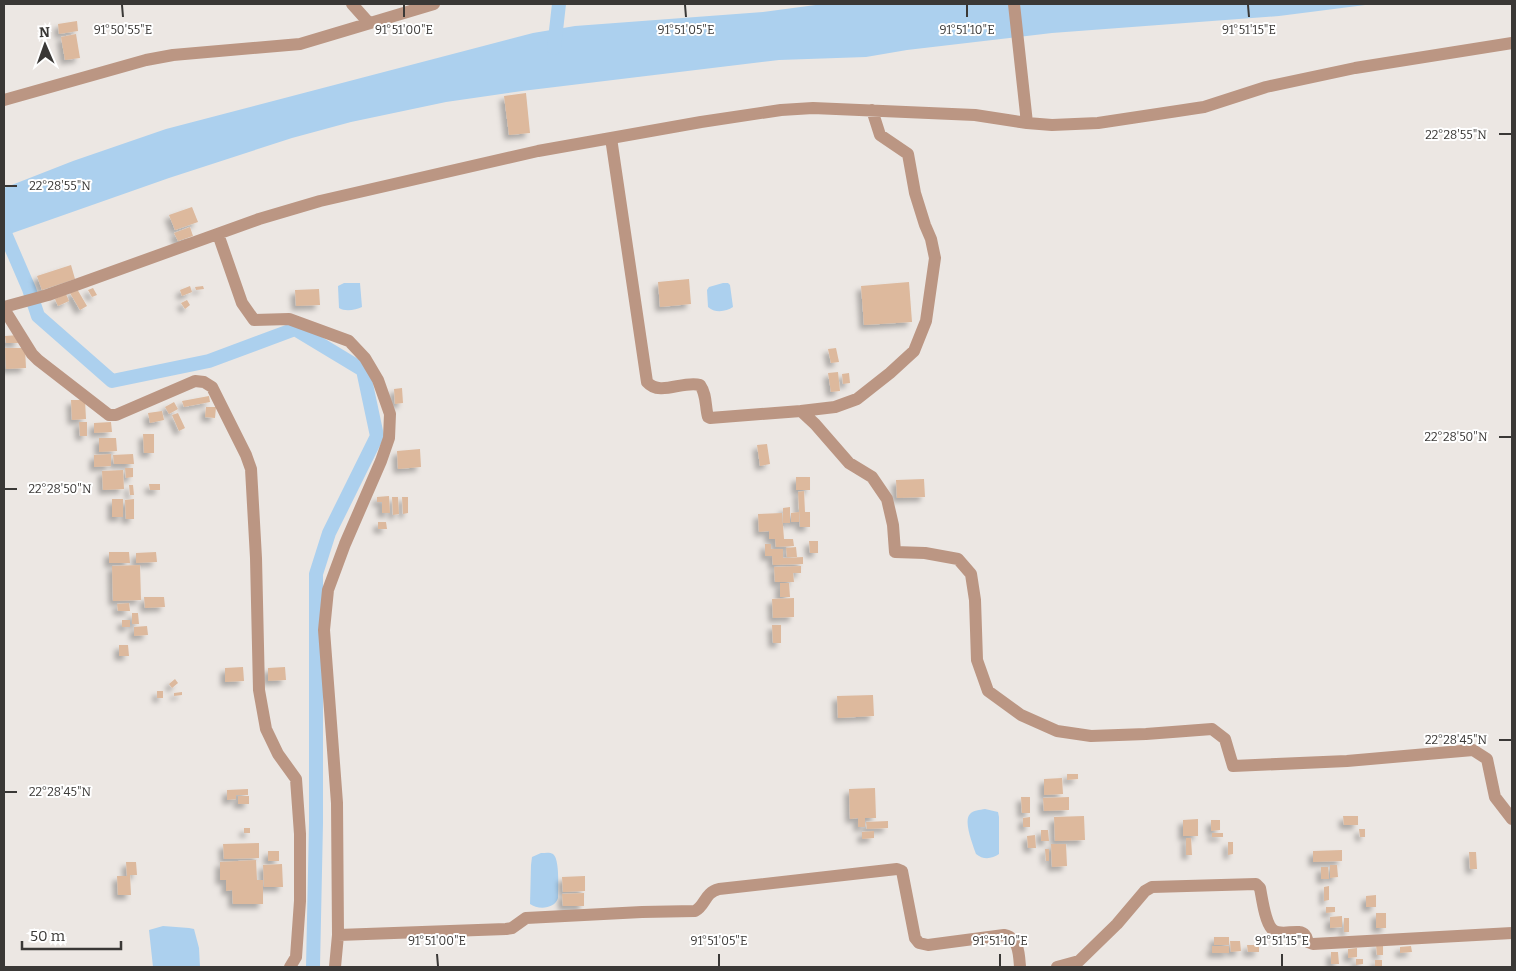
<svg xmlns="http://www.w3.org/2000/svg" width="1516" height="971" viewBox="0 0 1516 971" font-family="Bitter,serif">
	<defs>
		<filter id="shadow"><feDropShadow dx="-4.5" dy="4.5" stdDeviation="2.5" flood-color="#0004"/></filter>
	</defs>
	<rect width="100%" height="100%" fill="#ece7e3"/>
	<path fill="#acd0ee" d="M823,4H1373L1279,16L1052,33L907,50L866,57L779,60L522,91L446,102L351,122L292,138L169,178L4,236V188L73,161L166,129L533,33L575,26L763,12Z
		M344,283H360L362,307C356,310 345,312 339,308L338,286Z
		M723,283H728L730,285L733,307C726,312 714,313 708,307L707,290L709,287Z
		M985,809L998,812L999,817V854C992,859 983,860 976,854C973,845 963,821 970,814C973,810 980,810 985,809Z
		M541,853C545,853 550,852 553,854C560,859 558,889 558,898C555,909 538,910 530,904L531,865L532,857Z
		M163,926L189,928L194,929L199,948L200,967H153L149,930Z"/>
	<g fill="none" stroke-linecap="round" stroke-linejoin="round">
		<path stroke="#acd0ee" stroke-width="14" d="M554,48L559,4
			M4,231L29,289L38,316L112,381L209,361L295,329L363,370L377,436L329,533L316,574V823L313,967"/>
	</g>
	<path fill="#ddb99d" filter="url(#shadow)" d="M77,21L78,31L59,34L58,24Z
		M76,34L80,58L65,60L61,37Z
		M526,93L530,133L509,135L504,96Z
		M192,207L198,222L175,230L169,215Z
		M190,227L193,236L178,241L174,233Z
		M71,265L75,279L42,290L37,276Z
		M689,279L691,304L660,307L658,282Z
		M909,282L912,322L864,325L861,286Z
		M190,286L192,292L182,296L180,290Z
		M203,286L204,289L196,290L195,287Z
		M93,288L97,295L92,297L88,290Z
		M77,289L87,306L80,310L70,293Z
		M319,289L320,305L296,306L295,290Z
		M66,294L69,301L58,306L55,299Z
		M187,300L190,305L185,309L181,303Z
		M19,335V343H6L5,336Z
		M5,348H25L26,368L6,369Z
		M836,348L839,362L831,363L828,349Z
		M838,372L840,391L831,392L828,373Z
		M849,373L850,383L843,384L842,374Z
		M402,388L403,403L395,404L394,389Z
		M209,396L210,402L184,407L182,401Z
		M71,400H85L86,419L72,420Z
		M174,402L178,409L169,414L165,407Z
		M206,407H216L215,418L205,417Z
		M162,411L164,420L150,423L148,413Z
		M178,413L185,428L179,431L172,415Z
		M79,422H87V436H80Z
		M111,422L112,432L94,433V423Z
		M143,434H154V453H144Z
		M99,438H116L117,451L99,452Z
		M767,444L770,464L760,466L757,445Z
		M420,449L421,467L398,469L397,451Z
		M111,454V466L94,467V455Z
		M133,454L134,464H114L113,455Z
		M125,468H133V477L126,478Z
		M123,470L124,489L103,490L102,471Z
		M796,477H810V490H796Z
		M924,479L925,497L897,498L896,480Z
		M149,484H160V490H150Z
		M129,485H133L134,495H130Z
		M804,491L805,512H810V527H800L798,492Z
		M389,496L390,513H382V502H377V497Z
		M392,497H398L399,514L393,515Z
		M402,497H408V513L403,514Z
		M112,499H123V517H112Z
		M134,499V519H126L125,500Z
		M790,507V523H783V508Z
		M799,512V522H791V513Z
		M782,513L784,539H793L794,546L776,547L775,539H769V531L759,532L758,514Z
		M378,522H386L387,529H378Z
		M809,541H818V553H810Z
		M765,544H771V549H783V558L803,557V564L773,565L772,556H765Z
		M796,547L797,557H787L786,548Z
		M109,552H129L130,563H109Z
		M156,552L157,562L136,563V553Z
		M140,565L141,600L113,601L112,566Z
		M801,566V573H793L794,582H775L774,567Z
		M780,583H789L790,597H780Z
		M144,597H164L165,607L145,608Z
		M794,598V617L773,618L772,599Z
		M129,603L130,611H118L117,604Z
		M132,613H138L139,624H132Z
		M122,620H130V627H122Z
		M772,625H781V643H773Z
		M147,626L148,635L134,636V627Z
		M119,645H128L129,656H119Z
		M243,667L244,681L225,682V668Z
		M285,667L286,680L268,681V668Z
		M175,679L178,683L172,688L169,684Z
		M157,691H163V698H157Z
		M182,692V695L174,696V693Z
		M873,695L874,716L838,718L837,696Z
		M1067,774H1078V779L1067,780Z
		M1062,778L1063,794L1044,795V779Z
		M875,788L876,818H865V827H858V818L850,819L849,789Z
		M248,789V795H236V799L227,800V790Z
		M238,796H249V804H238Z
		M1021,797H1030V813H1022Z
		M1069,797V810L1044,811L1043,798Z
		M1084,816L1085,840L1055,841L1054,817Z
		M1343,816H1358V825H1344Z
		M1030,817V827H1023V818Z
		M1198,819V836H1183V820Z
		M1211,820H1220V830L1211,831Z
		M888,821V828L867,829L866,822Z
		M244,828H250V833H244Z
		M1359,829H1365V837H1360Z
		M1041,830H1048L1049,841H1041Z
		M874,831V838L862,839V832Z
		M1212,833H1223V837H1212Z
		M1035,835L1036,848H1028L1027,836Z
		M1186,838H1191L1192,855H1186Z
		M1228,842H1233V854L1228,855Z
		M259,843V858L224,859L223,844Z
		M1051,844H1066L1067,866L1052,867Z
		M1045,849H1049V861H1046Z
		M1342,850V861L1313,862V851Z
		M268,851H279V861H268Z
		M1469,852H1476L1477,869H1470Z
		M256,860L257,880H263V904H233L232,890L226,891V880H220V862Z
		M126,862H136L137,875H130L131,895H118L117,876H127Z
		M282,864L283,887H264L263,865Z
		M1330,865H1337L1338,877L1330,878Z
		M1321,867H1328L1329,879H1321Z
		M585,876V891L563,892L562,877Z
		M1329,886V900L1324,901V887Z
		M584,893V906H563L562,894Z
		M1376,895V907H1366V896Z
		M1326,907H1335V912L1326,913Z
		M1376,913H1386V928H1376Z
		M1342,916V927L1330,928V917Z
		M1344,918H1349V932H1344Z
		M1214,937H1229V945H1214Z
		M1230,941H1240L1241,951L1231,952Z
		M1376,944H1383V955H1377Z
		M1247,945H1259V952H1248Z
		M1212,946H1229V953H1212Z
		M1411,946L1412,952L1400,953V947Z
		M1357,948V957L1348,958V949Z
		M1331,952H1338L1339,964H1331Z
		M1356,959H1363V964L1356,965Z
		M1375,960H1382V966H1375Z"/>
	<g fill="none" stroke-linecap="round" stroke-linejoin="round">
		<path stroke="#bb9683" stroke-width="12" d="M352,4L369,23
			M1014,4L1027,123
			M4,100L146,60L173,55L300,44L434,4
			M872,110L880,135L908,154L915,193L925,225L931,239L935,258L926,321L914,351L890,373L857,399L835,407L801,411L815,424L849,463L872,477L887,499L893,525L895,552L925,553L958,559L971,574L975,600L977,660L988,691L1021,715L1057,731L1091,736L1146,734L1212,729L1225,739L1233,766L1347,761L1473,750L1487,759L1495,797L1512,819
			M611,138L647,382C660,397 683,380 700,385C707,395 705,406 708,417L710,418L801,411
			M218,234L242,303L254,320L289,319L349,341L365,358L378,380L390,414L389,438L381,461L345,544L328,590L324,630L337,803L338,935L335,967
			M4,307L48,295L259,219L320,201L538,151L701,122L781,110L813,108L975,115L1027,123L1052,125L1098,123L1204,107L1266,87L1355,68L1512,43
			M4,309L32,354L38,360L109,415H116L195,381L204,382L212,387L246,455L251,469L256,558L259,690L266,729L278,754L296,779L300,834V901L296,957L290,967
			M338,935L506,929L512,928L526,918L642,912L695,911C706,905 704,893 719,889L897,869L902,871L915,938L919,943L928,945L1004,935C1019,938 1019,954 1020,967
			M1057,967L1079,961L1117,924L1145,891L1152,887L1256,884L1260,888C1262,898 1265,922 1272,929C1280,938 1299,927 1305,935C1307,937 1307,940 1308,942L1313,944L1512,933"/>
	</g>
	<path fill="none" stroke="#3a3836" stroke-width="2" d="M122,5L123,17M404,5V17M685,5L686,17M967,5V17M1248,5L1249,17M1499,134H1511M5,186H17M1499,437H1511M5,489H17M1499,740H1511M5,792H17M437,954L438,966M719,954V966M1000,954V966M1282,954V966"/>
	<g font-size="12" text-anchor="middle" fill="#3a3836" stroke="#fff" stroke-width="4" stroke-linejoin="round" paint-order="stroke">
		<text x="123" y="34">91°50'55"E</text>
		<text x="404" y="34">91°51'00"E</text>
		<text x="686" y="34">91°51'05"E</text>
		<text x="967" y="34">91°51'10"E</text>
		<text x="1249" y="34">91°51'15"E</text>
		<text x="1456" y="139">22°28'55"N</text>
		<text x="60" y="190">22°28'55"N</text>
		<text x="1456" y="441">22°28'50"N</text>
		<text x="60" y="493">22°28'50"N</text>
		<text x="1456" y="744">22°28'45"N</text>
		<text x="60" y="796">22°28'45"N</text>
		<text x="437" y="945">91°51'00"E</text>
		<text x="719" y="945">91°51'05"E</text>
		<text x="1000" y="945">91°51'10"E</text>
		<text x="1282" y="945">91°51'15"E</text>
	</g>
	<rect width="1516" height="971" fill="none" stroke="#3a3836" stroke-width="10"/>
	<g transform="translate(45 45) rotate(358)" stroke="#ffffff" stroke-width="4" paint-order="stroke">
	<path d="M0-4L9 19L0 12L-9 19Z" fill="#3a3836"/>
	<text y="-8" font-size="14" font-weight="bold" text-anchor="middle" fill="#3a3836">N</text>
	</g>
	<path d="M22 941v8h99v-8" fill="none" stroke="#3a3836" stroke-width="2.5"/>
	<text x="30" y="941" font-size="15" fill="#3a3836" stroke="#ffffff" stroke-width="4" paint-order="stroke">50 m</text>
</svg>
